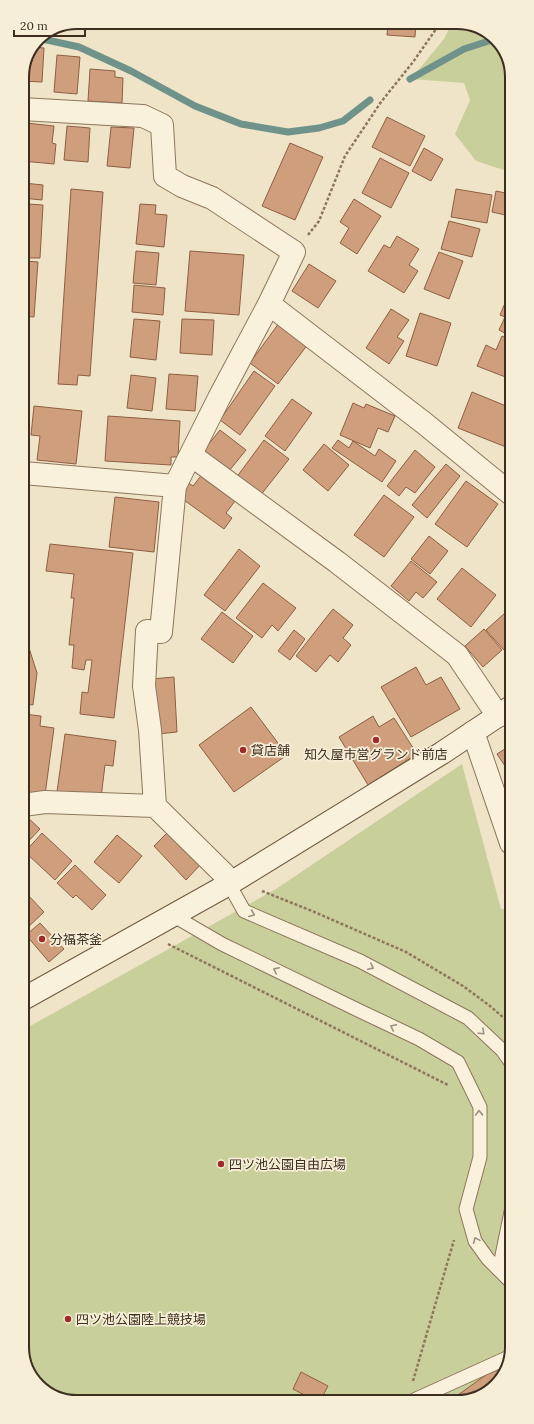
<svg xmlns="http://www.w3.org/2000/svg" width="534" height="1424" viewBox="0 0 534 1424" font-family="Lora,'Noto Sans JP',serif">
	<rect width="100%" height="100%" fill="#f0e4c8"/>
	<path fill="#c9cf9b" d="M452,22H461L491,33L510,62V172L476,161L455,134L470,100L464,83L411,79L444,39Z
		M462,764L501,909H511L512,1348L501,1381L472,1400L73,1402L41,1389L24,1362L23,1030L276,889Z"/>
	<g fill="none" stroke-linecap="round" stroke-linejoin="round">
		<path stroke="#6f938a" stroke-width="7" d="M38,38L79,47L131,71L195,106L241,124L288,132L319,128L343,121L370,100
			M410,79L464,49L495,39"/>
	</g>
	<path fill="#cf9f7d" stroke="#8d5f41" d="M167,22H213V26L167,24Z
		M354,22H383L382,29L353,27Z
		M388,22H416L415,37L387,35Z
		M34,47L44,48L42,82L22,81V73Z
		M57,55L80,57L77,94L54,92Z
		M90,69L115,71V77L123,78L122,103L88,101Z
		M387,117L425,136L410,166L372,147Z
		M26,123L54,126L52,143L56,144L54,164L22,161Z
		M67,126L90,128L88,162L64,160Z
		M111,127L134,128L130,168L107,166Z
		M290,143L323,157L295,220L262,206Z
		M424,148L443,159L431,181L412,171Z
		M380,158L409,173L391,208L362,193Z
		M24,183L43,185L42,200L22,198Z
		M71,189L103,192L90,376L78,375L77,385L58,384Z
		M456,189L492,195L487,223L451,217Z
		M496,191L510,194V216L492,212Z
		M354,199L381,216L357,254L340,243L349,228L340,222Z
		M28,204L43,205L40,258H25Z
		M140,204L156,205L155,214L167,215L164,247L136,244Z
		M449,221L480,229L472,257L441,249Z
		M397,236L419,249L409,265L418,271L404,293L368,271L384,245L390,248Z
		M136,251L159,253L156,285L133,283Z
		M190,251L244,255L239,315L185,311Z
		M439,252L463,261L449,299L424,289Z
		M24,261L38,262L34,317L22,316Z
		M309,264L336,281L318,308L292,291Z
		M134,285L165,288L163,315L132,312Z
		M508,296L510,297V336L499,330L505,317L500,315Z
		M391,309L409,320L397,337L404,341L389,364L366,348Z
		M420,313L451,323L437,366L406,356Z
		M134,319L160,321L156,360L130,357Z
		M182,319L214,320L212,355L180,353Z
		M279,323L308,344L278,384L250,363Z
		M502,336L510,340L511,372L508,378L477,366L486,345L496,350Z
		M254,371L275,386L240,435L220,420Z
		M169,374L198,376L195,411L166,409Z
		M131,375L156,378L152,411L127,408Z
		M472,392L511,408V436L506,447L458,428Z
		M292,399L312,413L285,451L265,436Z
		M353,403L364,408L366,404L395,416L388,432L378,428L370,448L340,435Z
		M34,406L82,411L76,464L37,460L40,436L31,435Z
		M108,416L180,421L178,457H171V465L105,461Z
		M220,430L246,450L229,471L203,451Z
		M264,440L289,459L260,496L236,478Z
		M338,440L349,448L353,441L375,456L379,449L396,461L382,482L332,448Z
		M324,444L349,465L328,491L303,470Z
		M415,450L435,467L415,493L406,487L399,496L387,486Z
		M446,464L460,476L427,518L412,505Z
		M204,472L238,497L226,513L232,518L224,529L184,500L187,482L193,486Z
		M466,481L498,504L467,547L435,524Z
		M384,495L414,517L384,557L354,535Z
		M115,497L159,502L154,552L109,547Z
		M429,536L448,551L430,574L411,559Z
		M50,544L133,553L114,718L80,714L82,692L88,693L92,660H86L84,670L72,668L74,645H69L74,598H71L74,574L46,571Z
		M239,549L260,566L225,611L204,595Z
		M411,561L437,582L423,598L416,592L409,601L391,586Z
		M462,568L496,595L471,627L437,599Z
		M263,583L296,608L278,631L272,625L262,638L236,618Z
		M333,609L353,625L343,638L351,645L338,662L330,655L316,672L296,656Z
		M222,612L253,636L233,663L201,639Z
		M505,613L511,620V644L504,650L486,630Z
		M23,629L37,673L33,705L23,704Z
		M484,629L502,650L483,667L465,646Z
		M294,630L305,639L290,660L278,651Z
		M416,667L426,685L441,677L460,709L411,737L381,687Z
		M174,677L177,732L158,734L151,679Z
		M251,707L287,755L234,792L199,745Z
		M23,714L41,716L40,726L54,728L45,795L23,792Z
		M373,716L379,727L394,718L417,754L368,785L339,737Z
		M65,734L116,741L113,766L105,765L101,798L57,792Z
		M511,745V775L497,754Z
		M26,816L40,829L23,847V819Z
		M170,830L202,863L186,880L154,846Z
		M42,833L72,861L55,880L25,852Z
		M117,835L142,856L119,883L94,862Z
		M75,865L106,895L92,910L76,895L73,898L57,883Z
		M27,894L44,912L23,932V898Z
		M40,923L64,949L49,962L26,935Z
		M505,1369L501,1381L472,1400H451L490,1372Z
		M301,1372L328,1386L320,1401H316L293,1389Z"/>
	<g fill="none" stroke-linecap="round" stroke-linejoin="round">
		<defs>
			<path id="lane" d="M229,884L244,911L360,961L468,1018L502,1050L512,1064
				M174,916L222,944L362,1012L419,1039L458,1062L480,1107V1157L466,1209L475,1241L488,1259L512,1283
				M499,1270L512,1207
				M414,1400L509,1357"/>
			<path id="street" d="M22,109L143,116L162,125L165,176L182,186L212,198L294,252L269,304L219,398L175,486
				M269,304L424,423L511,494
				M191,455L337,562L457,655L498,716
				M23,473L175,486L161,632L147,631L144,686L150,730L155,806
				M473,732L511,843
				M23,805L45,802L155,806L224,874L229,884"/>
			<path id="secondary" d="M23,999L229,884L442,753L511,707"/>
		</defs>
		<use href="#lane" stroke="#8d765c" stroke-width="15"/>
		<use href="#street" stroke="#8d765c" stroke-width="24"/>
		<use href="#secondary" stroke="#6f573f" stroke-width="24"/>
		<path stroke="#8d765c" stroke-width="2.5" stroke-dasharray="3 2" stroke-linecap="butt" d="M308,235L319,221L345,156L381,102L413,62L441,22
			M262,891L312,911L406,952L463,986L490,1006L512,1025
			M168,944L448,1085
			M413,1381L454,1240"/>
		<use href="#lane" stroke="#faf1dc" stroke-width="13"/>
		<use href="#street" stroke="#faf1dc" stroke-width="22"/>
		<use href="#secondary" stroke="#faf1dc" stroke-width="22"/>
	</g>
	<defs><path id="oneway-chevron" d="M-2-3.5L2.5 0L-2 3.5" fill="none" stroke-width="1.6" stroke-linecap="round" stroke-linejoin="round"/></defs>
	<g stroke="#9c907e">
		<use href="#oneway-chevron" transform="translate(252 914) rotate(23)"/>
		<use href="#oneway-chevron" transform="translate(371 967) rotate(27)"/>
		<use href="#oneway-chevron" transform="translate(276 970) rotate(-154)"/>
		<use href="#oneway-chevron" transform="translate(393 1027) rotate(-155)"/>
		<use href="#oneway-chevron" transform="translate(482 1032) rotate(43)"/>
		<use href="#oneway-chevron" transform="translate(479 1113) rotate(-92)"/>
		<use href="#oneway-chevron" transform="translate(476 1240) rotate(-114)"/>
	</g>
	<g fill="#9e2a2b" stroke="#f7eed8" stroke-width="1.5">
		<circle cx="376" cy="740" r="4"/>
		<circle cx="243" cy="750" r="4"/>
		<circle cx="42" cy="939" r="4"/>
		<circle cx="221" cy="1164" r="4"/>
		<circle cx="68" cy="1319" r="4"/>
	</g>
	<g text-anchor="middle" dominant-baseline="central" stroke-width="3.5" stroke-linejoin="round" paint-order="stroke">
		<g font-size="13" fill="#3d2e20" stroke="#f7eed8" text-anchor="start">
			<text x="251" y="750">貸店舗</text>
			<text x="376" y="754" text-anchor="middle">知久屋市営グランド前店</text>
			<text x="50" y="939">分福茶釜</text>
			<text x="229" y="1164">四ツ池公園自由広場</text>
			<text x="76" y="1319">四ツ池公園陸上競技場</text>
		</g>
	</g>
	<path d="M0 0H534V1424H0ZM77 29H457A48 48 0 0 1 505 77V1347A48 48 0 0 1 457 1395H77A48 48 0 0 1 29 1347V77A48 48 0 0 1 77 29Z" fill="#f7eed8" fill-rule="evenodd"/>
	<path fill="none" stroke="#3d2e20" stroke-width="2" d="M77 29H457A48 48 0 0 1 505 77V1347A48 48 0 0 1 457 1395H77A48 48 0 0 1 29 1347V77A48 48 0 0 1 77 29Z"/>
	<path d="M14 30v6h71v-6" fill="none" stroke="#3d2e20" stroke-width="2"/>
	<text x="20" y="30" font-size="12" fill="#3d2e20" stroke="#f7eed8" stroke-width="3" paint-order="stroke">20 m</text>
</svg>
